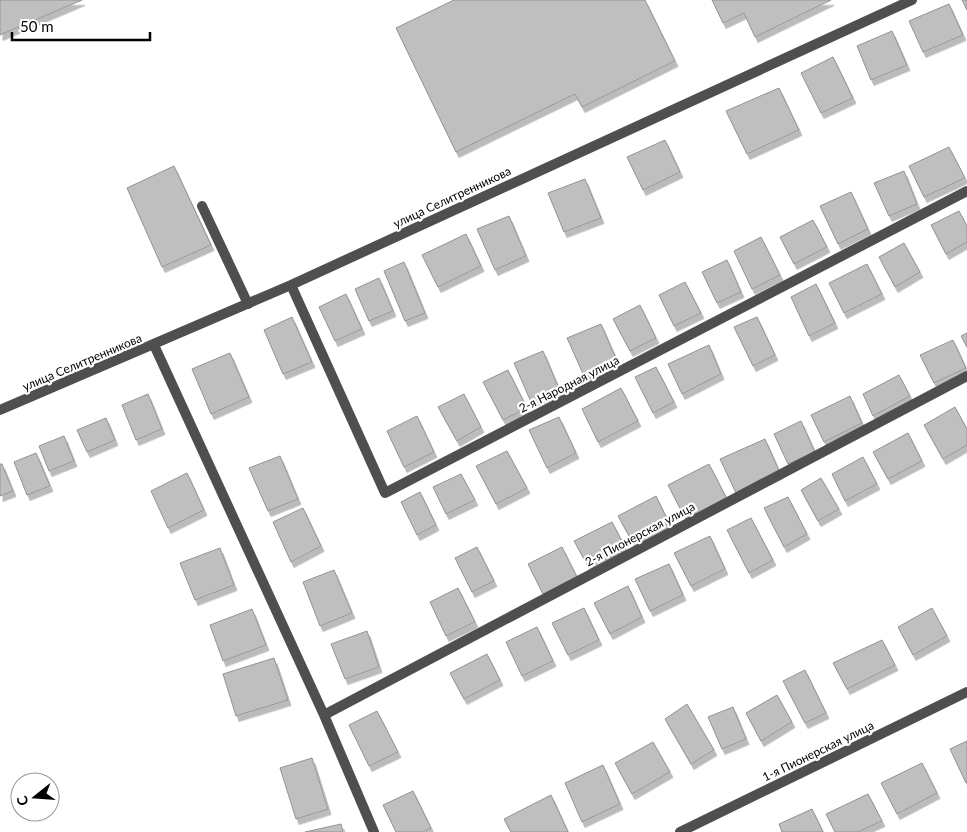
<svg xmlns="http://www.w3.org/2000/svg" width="967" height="832" viewBox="0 0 967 832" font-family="Lato,sans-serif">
	<defs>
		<filter id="shadow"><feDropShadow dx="3" dy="5.5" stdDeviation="0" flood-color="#0004"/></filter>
	</defs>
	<rect width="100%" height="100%" fill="#fff"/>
	<path fill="#bfbfbf" stroke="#939393" filter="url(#shadow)" d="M0,0H82L0,35Z
		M454,0H645L675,61L582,107L575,94L456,152L396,28Z
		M712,0H831L755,37L744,13L723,23Z
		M962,0H967V10Z
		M949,4L963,35L923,52L909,21Z
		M892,31L907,65L871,80L857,46Z
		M833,57L853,98L821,113L801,73Z
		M779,88L799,130L747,154L726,111Z
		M665,140L680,172L643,190L627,157Z
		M949,147L965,178L924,197L909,166Z
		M174,166L211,245L162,267L127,188Z
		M904,171L917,204L889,216L874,183Z
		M585,179L601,218L564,232L548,193Z
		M851,192L868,229L838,244L820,206Z
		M959,211L967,226V242L946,254L931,225Z
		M509,216L526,256L495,270L477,229Z
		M813,220L827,247L794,264L780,237Z
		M466,234L481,266L438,287L422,255Z
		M761,237L780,275L752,289L734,251Z
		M904,243L920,272L895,287L879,257Z
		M727,260L741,292L717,303L702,272Z
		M404,262L425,313L405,321L384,271Z
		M867,264L882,294L844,313L829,283Z
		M379,278L393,311L369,321L355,289Z
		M685,282L701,313L674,326L659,295Z
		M816,284L835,323L809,336L791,297Z
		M346,294L362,329L335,341L319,307Z
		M640,305L656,338L630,351L613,319Z
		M292,317L312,362L283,374L264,330Z
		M757,317L775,355L753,366L734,327Z
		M601,324L617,361L584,376L567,338Z
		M967,333V347L961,336Z
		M953,340L966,368L934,383L920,355Z
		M709,345L721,374L682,394L668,364Z
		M543,351L560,391L531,402L514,363Z
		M230,353L249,397L211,414L192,369Z
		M656,367L674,402L653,413L635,377Z
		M508,370L527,408L503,420L483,382Z
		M899,375L910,396L873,416L863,394Z
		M621,388L638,421L598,442L582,409Z
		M148,394L162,429L136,440L122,405Z
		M464,394L481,427L457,441L438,407Z
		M850,396L862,423L824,442L811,415Z
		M955,407L967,429V445L943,459L924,425Z
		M417,416L434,452L404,467L387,431Z
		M559,417L576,453L547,468L529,430Z
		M106,418L115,440L87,452L77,430Z
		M801,421L815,452L788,464L774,434Z
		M908,433L922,461L888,479L873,452Z
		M64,436L74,461L49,471L39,446Z
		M765,439L780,473L736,493L720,459Z
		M507,451L527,488L496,504L476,466Z
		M36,453L50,486L27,495L14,462Z
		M280,456L298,499L268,511L249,468Z
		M863,457L877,484L845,501L832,474Z
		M0,464H2L13,491L0,496Z
		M709,464L727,499L686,520L668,485Z
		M187,473L204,510L168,528L151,491Z
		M461,474L475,500L446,514L433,487Z
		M821,478L839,509L818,521L801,490Z
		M420,492L436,525L417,535L401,502Z
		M656,496L669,523L633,543L618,516Z
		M788,497L807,534L784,547L764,508Z
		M303,508L321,546L291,562L273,522Z
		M751,518L773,560L749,573L727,530Z
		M612,522L626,549L589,568L574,541Z
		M710,536L725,569L691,586L674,553Z
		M477,547L494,581L472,592L455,558Z
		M562,547L577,577L543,594L528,564Z
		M220,548L234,585L195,600L180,563Z
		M669,564L683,595L650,611L635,579Z
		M334,570L352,613L320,626L303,582Z
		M628,586L642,617L610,634L594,603Z
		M458,588L475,622L446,636L430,602Z
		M584,608L599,640L568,655L552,623Z
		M932,608L947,636L913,655L898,627Z
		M252,609L266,645L223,661L210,625Z
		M537,627L553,661L522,676L506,642Z
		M367,631L379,667L345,679L331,644Z
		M882,640L895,665L847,689L833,663Z
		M487,654L500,680L464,699L450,673Z
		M274,658L288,700L236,716L223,674Z
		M805,670L826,713L805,723L783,681Z
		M777,695L792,722L761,741L746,713Z
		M687,704L714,750L691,764L665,719Z
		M733,707L746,739L722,749L708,717Z
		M377,711L398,752L369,766L349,725Z
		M967,741V783H966L950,749Z
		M653,742L670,772L632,794L615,763Z
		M312,758L328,809L296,819L280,768Z
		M922,763L937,793L897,814L881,783Z
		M603,765L620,804L582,822L565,783Z
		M413,791L431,828L423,832H396L383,805Z
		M868,794L882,821L858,832H835L826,814Z
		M551,795L568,832H511L504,819Z
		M812,809L823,832H782L779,824Z
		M341,824L343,832H305Z"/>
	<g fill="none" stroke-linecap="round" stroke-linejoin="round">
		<path stroke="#4f4f4f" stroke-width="10" d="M202,206L248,304"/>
		<path stroke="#4f4f4f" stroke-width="10" d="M291,285L385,493L967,191
			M154,345L324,715L374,832
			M0,410L291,285L912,0
			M324,715L967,376
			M680,832L967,692"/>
	</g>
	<g text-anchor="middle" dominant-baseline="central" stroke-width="4.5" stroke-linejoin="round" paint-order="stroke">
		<g font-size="12" fill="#000" stroke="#fff">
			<text transform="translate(452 197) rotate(-25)">улица Селитренникова</text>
			<text transform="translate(82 362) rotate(-23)">улица Селитренникова</text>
			<text transform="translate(569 384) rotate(-27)">2-я Народная улица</text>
			<text transform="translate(640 534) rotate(-28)">2-я Пионерская улица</text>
			<text transform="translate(818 751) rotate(-26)">1-я Пионерская улица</text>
		</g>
	</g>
	<g transform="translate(35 797) rotate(253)"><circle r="24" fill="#ffffff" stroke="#999999"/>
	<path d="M0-4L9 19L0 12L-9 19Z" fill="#000000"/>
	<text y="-8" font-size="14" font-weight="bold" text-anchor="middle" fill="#000000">С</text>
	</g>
	<path d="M12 32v8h138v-8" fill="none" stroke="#000000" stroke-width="2.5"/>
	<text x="20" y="32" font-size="15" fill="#000000" stroke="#ffffff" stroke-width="4" paint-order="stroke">50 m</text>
</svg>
